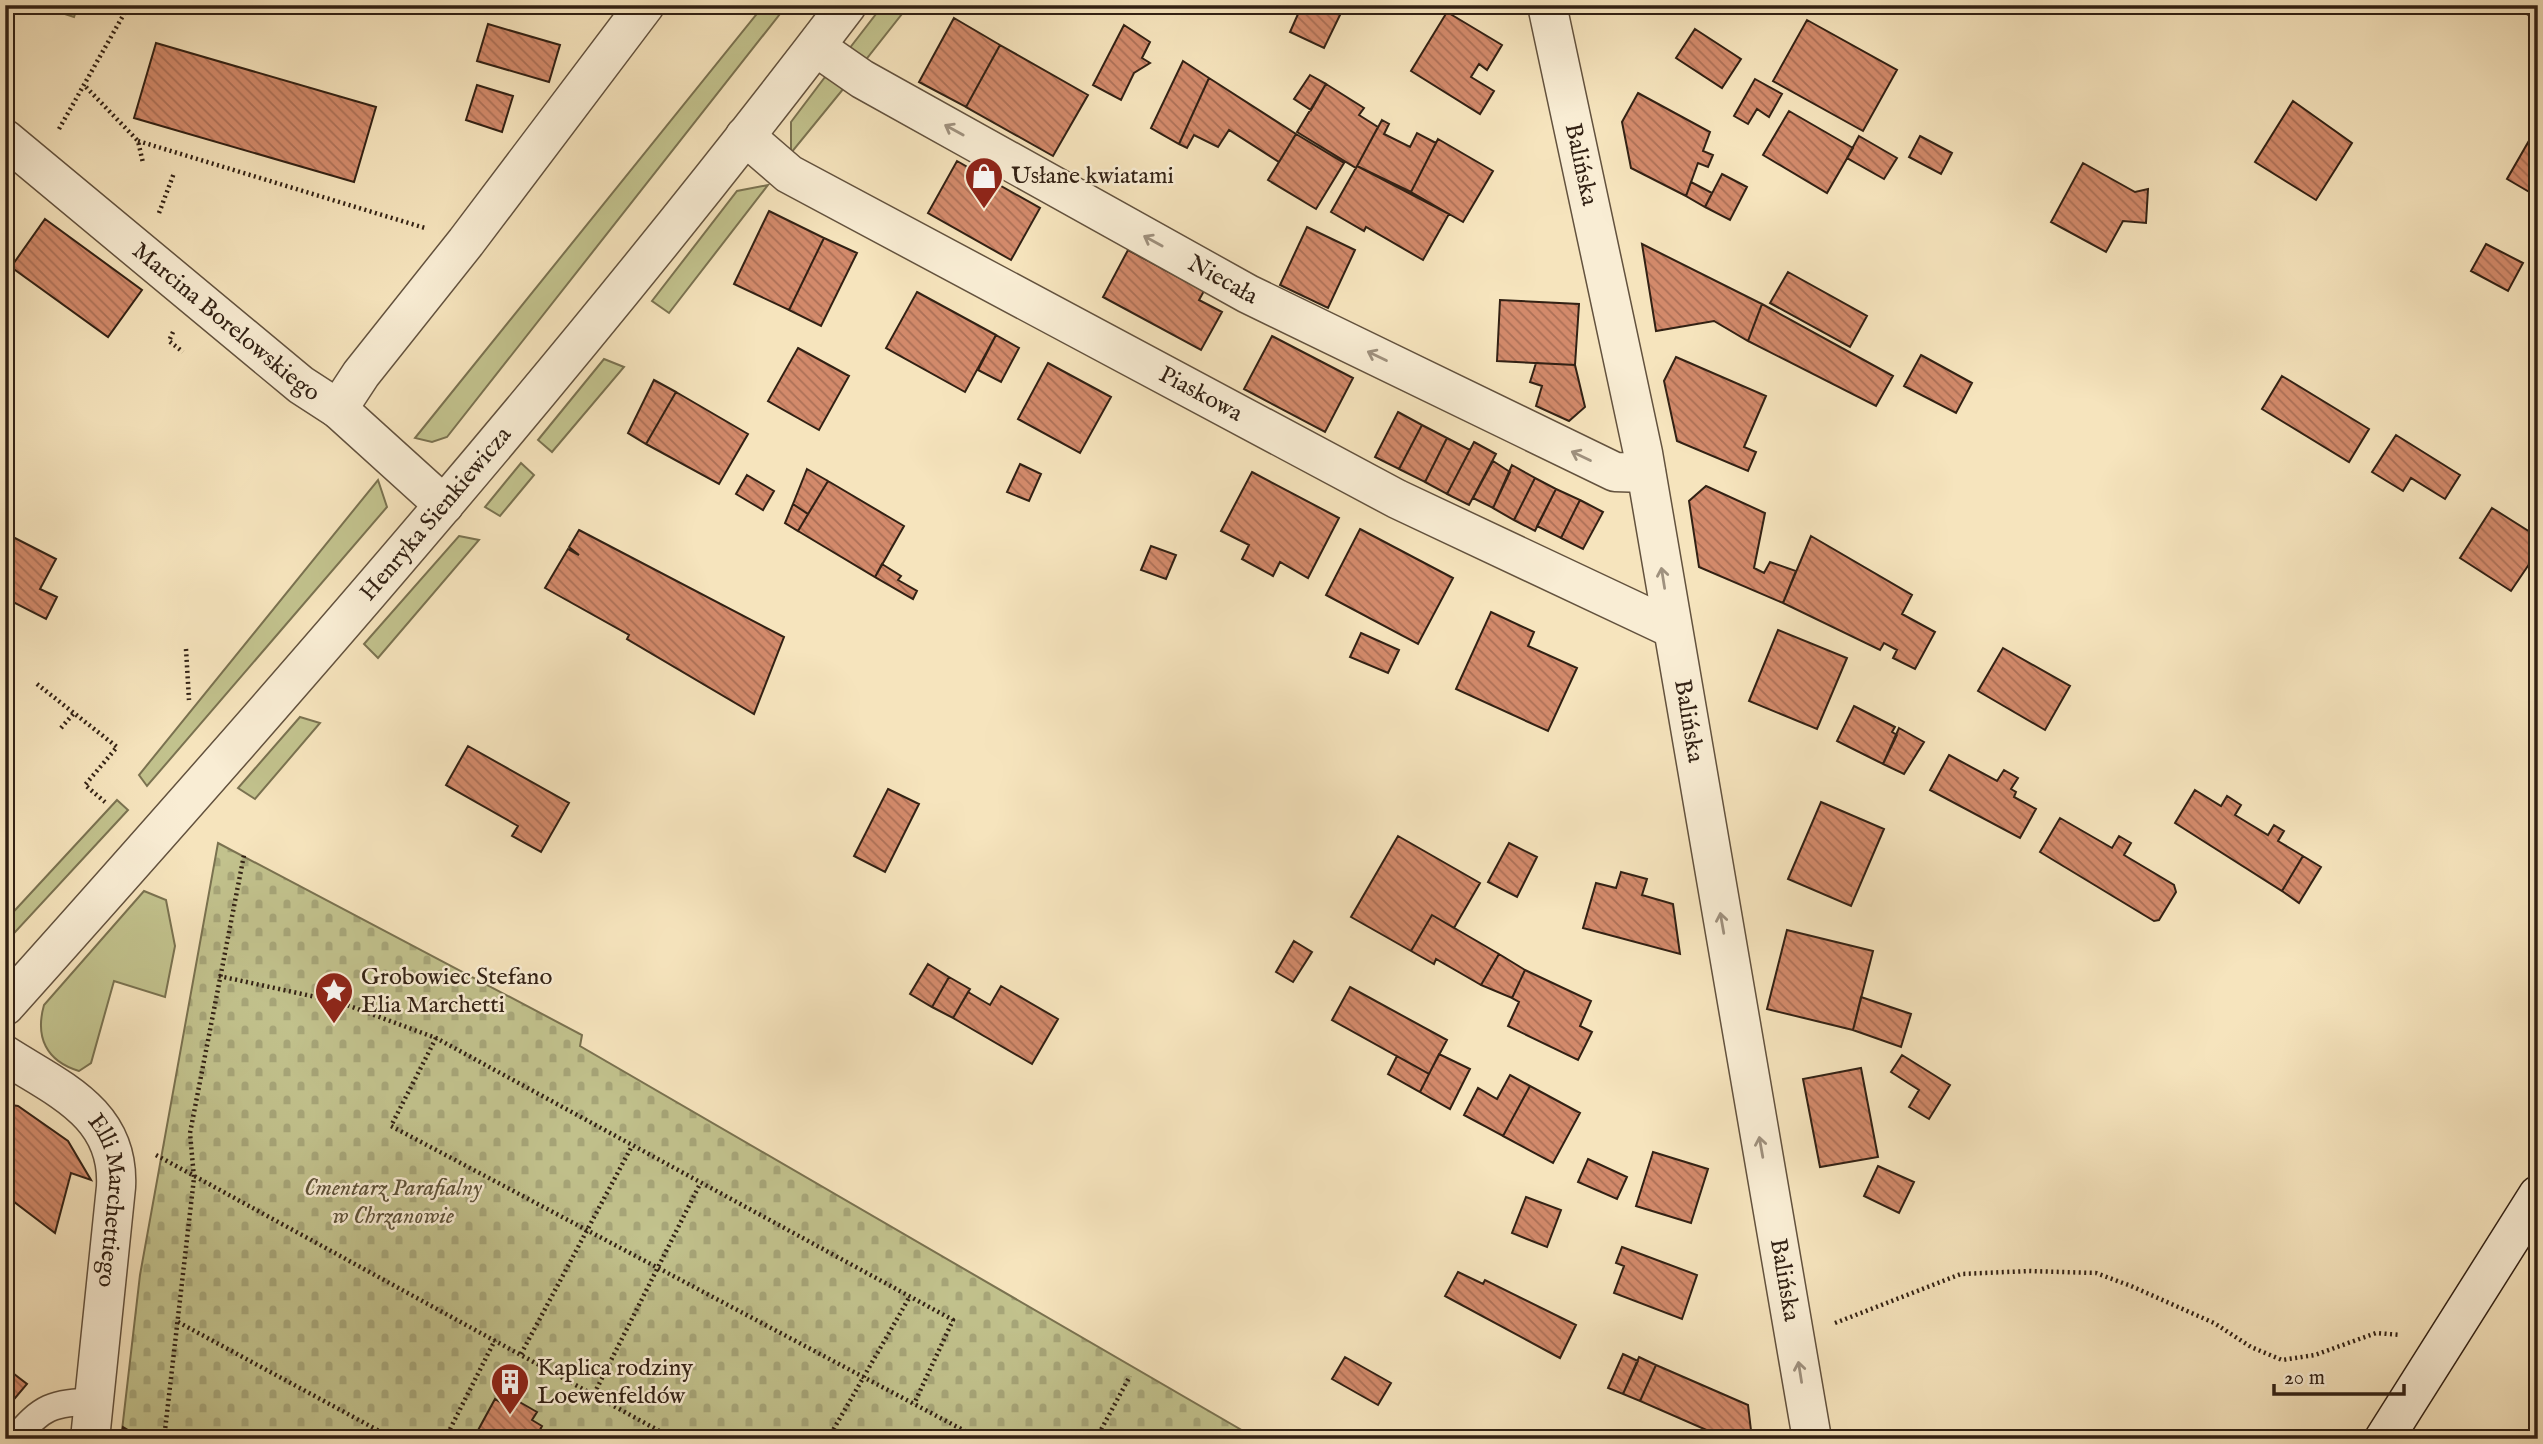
<svg xmlns="http://www.w3.org/2000/svg" width="2543" height="1444" viewBox="0 0 2543 1444" font-family="'IM FELL English',serif">
	<defs>
		<pattern id="cemetery-stones" width="16" height="16" patternUnits="userSpaceOnUse" patternTransform="scale(1.75)"><rect width="16" height="16" fill="#c2c28d"/><path d="M2 7V4a2 2 0 0 1 4 0v3zM10 15v-3a2 2 0 0 1 4 0v3z" fill="#a7a679"/></pattern>
		<pattern id="building-back-hatch" width="6" height="6" patternUnits="userSpaceOnUse" patternTransform="scale(1.75)"><rect width="6" height="6" fill="#d38a6b"/><path d="M-1 5l2 2M0 0l6 6M5-1l2 2" fill="none" stroke="#ac7057"/></pattern>
	</defs>
	<rect width="100%" height="100%" fill="#f6e4bd"/>
	<filter id="stains"><feTurbulence type="fractalNoise" baseFrequency=".00286" numOctaves="4"/><feColorMatrix values="0 0 0 0 .2 0 0 0 0 .09 0 0 0 0 .02 0 0 0 .5 -.17"/></filter>
	<radialGradient id="worn" r=".72"><stop offset=".6" stop-color="#630" stop-opacity="0"/><stop offset="1" stop-color="#630" stop-opacity=".3"/></radialGradient>
	<path fill="#c2c28d" stroke="#7a7250" stroke-width="2" d="M37,5H78L74,17Z
		M764,5H787L447,437L432,442L415,438Z
		M883,5H909L864,62L849,49Z
		M825,77L844,88L791,153V122Z
		M768,185L669,313L652,301L737,191Z
		M604,359L624,367L552,452L538,440Z
		M521,463L534,475L500,516L485,507Z
		M378,480L387,507L147,786L139,775Z
		M459,536L479,540L378,658L364,644Z
		M300,717L320,723L255,799L238,788Z
		M117,800L128,810L5,943V921Z
		M144,891L166,900L175,946L165,997L114,981L91,1063L79,1071C46,1061 35,1037 44,1005Z"/>
	<path fill="url(#cemetery-stones)" stroke="#7a7250" stroke-width="2" d="M218,843L582,1035L580,1046L1257,1439H121L140,1275Z"/>
	<path fill="url(#building-back-hatch)" stroke="#322114" stroke-width="2" d="M1302,5H1326L1341,13L1324,48L1290,32Z
		M1326,5H1345L1341,13Z
		M2511,5H2537L2530,16Z
		M2537,5H2538V21L2530,16Z
		M1447,12L1502,45L1487,70L1479,64L1471,77L1494,91L1480,114L1411,71Z
		M954,18L1000,45L966,107L919,82Z
		M1807,20L1897,70L1863,131L1773,81Z
		M488,24L560,45L549,82L477,61Z
		M1124,25L1150,42L1142,58L1150,63L1134,73L1121,100L1093,85Z
		M1695,29L1741,59L1722,88L1676,58Z
		M156,43L376,107L354,182L134,118Z
		M1000,45L1088,95L1053,156L966,107Z
		M1183,61L1209,78L1179,144L1151,128Z
		M1310,75L1326,84L1311,110L1294,99Z
		M1209,78L1296,134L1279,162L1229,130L1218,147L1194,135L1187,148L1179,144Z
		M1755,79L1782,94L1769,117L1757,109L1748,124L1734,116Z
		M1326,84L1364,108L1359,115L1378,127L1356,168L1297,132Z
		M477,85L513,96L502,132L466,120Z
		M1638,93L1710,132L1703,151L1713,155L1708,167L1698,163L1686,196L1631,168L1622,122Z
		M2293,101L2352,143L2316,200L2255,162Z
		M1789,111L1853,148L1827,193L1763,155Z
		M1382,120L1389,124L1384,134L1410,147L1417,133L1436,143L1411,192L1357,166Z
		M2538,125V197L2507,179Z
		M1296,134L1344,163L1316,209L1268,180Z
		M1859,136L1897,158L1884,179L1847,158Z
		M1920,136L1952,153L1941,174L1909,157Z
		M1438,139L1493,171L1463,222L1411,192Z
		M957,161L1040,208L1011,260L928,213Z
		M2083,163L2135,192L2148,189L2146,223L2123,221L2106,252L2051,222Z
		M1357,166L1449,214L1423,260L1366,227L1364,231L1331,212Z
		M1722,174L1747,187L1730,220L1705,207Z
		M1691,182L1712,193L1705,207L1686,196Z
		M769,211L824,238L789,310L734,284Z
		M45,219L142,290L108,337L11,267Z
		M1307,227L1355,250L1328,308L1280,285Z
		M824,238L857,253L821,326L789,310Z
		M1642,244L1762,304L1748,341L1714,321L1656,331Z
		M2486,244L2523,263L2508,291L2471,271Z
		M1128,250L1204,291L1199,300L1222,312L1201,350L1103,297Z
		M1788,272L1867,316L1850,347L1770,303Z
		M917,292L996,335L965,392L886,348Z
		M1500,300L1579,304L1575,365L1497,361Z
		M1762,304L1893,376L1876,406L1748,341Z
		M996,335L1019,348L1001,382L978,370Z
		M1272,336L1353,378L1325,432L1244,389Z
		M798,348L849,376L819,430L768,401Z
		M1921,355L1972,383L1956,413L1904,386Z
		M1676,357L1766,396L1744,447L1756,452L1748,471L1677,441L1664,381Z
		M1048,363L1111,397L1080,453L1018,419Z
		M1536,363L1575,365L1585,407L1569,421L1536,406L1542,386L1530,382Z
		M2282,376L2369,429L2349,462L2262,409Z
		M654,380L676,392L646,444L628,433Z
		M676,392L748,434L719,484L646,444Z
		M1398,412L1422,425L1399,469L1375,457Z
		M1422,425L1447,438L1425,482L1399,469Z
		M2396,435L2460,475L2445,499L2411,478L2403,491L2372,472Z
		M1447,438L1470,450L1447,494L1425,482Z
		M1474,442L1496,454L1469,505L1447,494Z
		M1493,461L1510,472L1493,508L1473,498Z
		M1020,464L1041,474L1029,501L1007,492Z
		M1512,465L1535,478L1514,520L1493,508Z
		M807,469L828,481L808,514L793,504Z
		M1252,472L1339,518L1308,578L1280,562L1273,576L1242,559L1249,545L1221,531Z
		M747,475L774,491L763,510L736,494Z
		M1535,478L1556,489L1535,531L1514,520Z
		M828,481L904,526L875,577L798,531Z
		M1706,486L1765,513L1754,568L1764,573L1770,562L1796,571L1783,603L1699,567L1689,501Z
		M1556,489L1580,500L1561,538L1537,526Z
		M1580,500L1603,512L1583,549L1561,538Z
		M793,504L808,514L798,531L785,523Z
		M2492,508L2538,537V551L2511,591L2460,558Z
		M1360,529L1453,578L1418,644L1326,595Z
		M579,530L784,637L754,714L627,639L629,635L545,588L568,549L579,555L569,547Z
		M5,533L56,559L40,589L57,597L46,619L5,598Z
		M1811,536L1912,595L1902,614L1935,632L1915,669L1893,658L1897,650L1884,643L1880,650L1783,603Z
		M1151,546L1176,555L1166,579L1141,570Z
		M882,564L901,576L898,580L917,591L913,599L875,577Z
		M1491,612L1534,632L1528,646L1577,668L1548,731L1456,689Z
		M1778,630L1847,658L1817,729L1749,701Z
		M1361,633L1399,650L1388,673L1350,657Z
		M2003,648L2070,686L2045,730L1978,691Z
		M1854,706L1895,727L1892,732L1897,735L1883,764L1837,741Z
		M1899,728L1924,742L1904,774L1883,764Z
		M468,746L569,803L541,852L512,836L518,826L446,785Z
		M1949,755L1997,781L2004,770L2018,778L2011,789L2016,792L2014,797L2036,809L2020,838L1930,790Z
		M888,789L919,804L885,872L854,856Z
		M2195,790L2221,806L2227,796L2241,805L2235,815L2268,835L2274,825L2284,831L2278,841L2303,856L2282,891L2175,823Z
		M1821,802L1884,829L1851,906L1788,879Z
		M2060,818L2112,848L2119,836L2131,843L2124,855L2174,885L2176,892L2159,920L2154,921L2040,852Z
		M1398,836L1480,883L1454,928L1432,915L1411,951L1351,917Z
		M1509,843L1537,857L1517,897L1488,882Z
		M2303,856L2321,867L2299,903L2282,891Z
		M1621,872L1647,879L1642,895L1673,904L1680,954L1583,928L1596,883L1616,888Z
		M1432,915L1499,954L1481,985L1436,959L1434,964L1411,951Z
		M1787,930L1873,951L1853,1030L1767,1009Z
		M1294,941L1312,952L1293,982L1276,972Z
		M1499,954L1525,970L1512,998L1481,985Z
		M928,964L949,977L932,1007L910,994Z
		M1525,970L1591,1001L1580,1026L1592,1032L1578,1060L1508,1026L1519,1002L1512,998Z
		M949,977L970,989L953,1018L932,1007Z
		M1001,986L1058,1019L1032,1064L953,1018L968,992L990,1005Z
		M1350,987L1447,1040L1429,1074L1332,1020Z
		M1861,997L1911,1014L1901,1047L1853,1030Z
		M1439,1054L1470,1069L1450,1109L1420,1092Z
		M1902,1055L1950,1085L1929,1119L1909,1107L1919,1090L1891,1072Z
		M1397,1056L1429,1074L1420,1092L1388,1074Z
		M1861,1068L1878,1157L1820,1167L1803,1079Z
		M1510,1075L1530,1086L1503,1136L1464,1115L1478,1088L1497,1099Z
		M1530,1086L1580,1113L1553,1163L1503,1136Z
		M5,1104L18,1106L68,1141L91,1180L71,1173L55,1233L5,1195Z
		M1653,1152L1708,1169L1691,1223L1636,1206Z
		M1588,1159L1627,1177L1617,1199L1578,1182Z
		M1878,1166L1914,1182L1899,1213L1864,1196Z
		M1526,1197L1561,1210L1547,1247L1512,1233Z
		M1622,1247L1697,1275L1682,1319L1614,1293L1624,1266L1616,1263Z
		M1458,1272L1483,1284L1485,1280L1576,1325L1560,1358L1445,1296Z
		M1623,1354L1638,1361L1623,1394L1608,1388Z
		M1345,1357L1391,1383L1378,1405L1332,1379Z
		M1639,1357L1656,1365L1640,1401L1623,1394Z
		M1656,1365L1748,1405L1752,1439H1727L1640,1401Z
		M5,1367L27,1384L5,1410Z
		M509,1396L537,1412L532,1420L542,1426L535,1439H484L476,1434L495,1399L505,1405Z
		M123,1427L143,1439H121Z
		M1964,1431L1979,1439H1960Z"/>
	<g fill="none" stroke-linecap="round" stroke-linejoin="round">
		<defs>
			<path id="service" d="M15,1439C41,1407 53,1402 94,1402"/>
			<g id="minor">
				<path id="s1" d="M816,47L862,79L1248,294L1615,472L1646,473"/>
				<path id="s2" d="M745,136L789,174L1397,499L1671,628"/>
				<path id="s3" d="M5,139L301,385L338,409L444,505"/>
				<path d="M338,409L361,374L466,242L645,5"/>
				<path id="s4" d="M5,1055C58,1089 120,1113 116,1187L90,1439"/>
			</g>
			<g id="tertiary">
				<path id="s5" d="M1547,5L1643,453L1812,1439"/>
				<path id="s6" d="M5,1006C296,681 583,352 847,5"/>
			</g>
			<path id="secondary" d="M2384,1439L2538,1195"/>
		</defs>
		<use href="#service" stroke="#63523e" stroke-width="29"/>
		<use href="#minor" stroke="#63523e" stroke-width="41"/>
		<use href="#tertiary" stroke="#63523e" stroke-width="41"/>
		<use href="#secondary" stroke="#322114" stroke-width="41"/>
		<path stroke="#322114" stroke-width="4.5" stroke-dasharray="2 3.5" stroke-linecap="butt" d="M86,87L138,141L143,163
			M59,129L129,5
			M138,141L425,228
			M159,213L174,173
			M173,332L169,341L183,352
			M186,649L189,700
			M37,684L117,747L85,785L105,802
			M61,728L74,713
			M219,976L339,1002L436,1038L953,1320L914,1404
			M436,1038L391,1126L980,1439
			M156,1155L674,1439
			M178,1322L394,1439
			M1835,1323L1961,1274L2029,1271L2096,1273L2131,1286L2214,1323L2251,1347L2282,1360L2315,1355L2376,1333L2401,1335
			M521,1354L632,1146
			M594,1394L700,1184
			M164,1439L194,1178L190,1133L244,855
			M445,1439L495,1340
			M828,1439L909,1298
			M1096,1439L1130,1376"/>
		<use href="#service" stroke="#f9edd4" stroke-width="26"/>
		<use href="#minor" stroke="#f9edd4" stroke-width="38"/>
		<use href="#tertiary" stroke="#f9edd4" stroke-width="38"/>
		<use href="#secondary" stroke="#f9edd4" stroke-width="38"/>
	</g>
	<defs><path id="oneway-shaft" d="M-6 0H5M1.5-3L5.5 0L1.5 3" fill="none" stroke-width="1.6" stroke-linecap="round" stroke-linejoin="round" transform="scale(1.75)"/></defs>
	<g stroke="#9f917e">
		<use href="#oneway-shaft" transform="translate(954 130) rotate(-151)"/>
		<use href="#oneway-shaft" transform="translate(1153 241) rotate(-151)"/>
		<use href="#oneway-shaft" transform="translate(1377 356) rotate(-154)"/>
		<use href="#oneway-shaft" transform="translate(1581 456) rotate(-154)"/>
		<use href="#oneway-shaft" transform="translate(1663 578) rotate(-99)"/>
		<use href="#oneway-shaft" transform="translate(1722 923) rotate(-100)"/>
		<use href="#oneway-shaft" transform="translate(1761 1147) rotate(-100)"/>
		<use href="#oneway-shaft" transform="translate(1800 1372) rotate(-99)"/>
	</g>
	<defs>
		<symbol id="shop-pin" viewBox="-11 -11 22 30"><path d="M0 17L-7.5 6A9.5 9.5 0 1 1 7.5 6Z" fill="#8f2418" stroke="#f9edd4"/><path d="M-5-2.5h2.3a2.7 3.5 0 0 1 5.4 0H5L5.5 6h-11ZM-1.5-2.5h3a1.5 2.3 0 0 0-3 0Z" fill="#fff"/></symbol>
		<symbol id="sight-pin" viewBox="-11 -11 22 30"><path d="M0 17L-7.5 6A9.5 9.5 0 1 1 7.5 6Z" fill="#8f2418" stroke="#f9edd4"/><path d="M0-6L1.8-2.2L6-1.7L2.9 1.2L3.7 5.4L0 3.3L-3.7 5.4L-2.9 1.2L-6-1.7L-1.8-2.2Z" fill="#fff"/></symbol>
		<symbol id="building-pin" viewBox="-11 -11 22 30"><path d="M0 17L-7.5 6A9.5 9.5 0 1 1 7.5 6Z" fill="#8f2418" stroke="#f9edd4"/><path d="M-4-6H4V6H1V3H-1V6H-4ZM-2.5-4.3h1.7v1.8h-1.7ZM.8-4.3h1.7v1.8H.8ZM-2.5-1h1.7V.8h-1.7ZM.8-1h1.7V.8H.8Z" fill="#fff"/></symbol>
	</defs>
	<g fill-rule="evenodd">
		<use href="#shop-pin" x="962" y="154" width="44" height="60"/>
		<use href="#sight-pin" x="312" y="969" width="44" height="60"/>
		<use href="#building-pin" x="488" y="1360" width="44" height="60"/>
	</g>
	<g text-anchor="middle" dominant-baseline="central" stroke-width="5" stroke-linejoin="round" paint-order="stroke">
		<g font-size="24" fill="#322114" stroke="#f9edd4">
			<text stroke="none"><textPath href="#s5" startOffset="163">Balińska</textPath></text>
			<text stroke="none"><textPath href="#s1" startOffset="469">Niecała</textPath></text>
			<text stroke="none"><textPath href="#s3" startOffset="287">Marcina Borelowskiego</textPath></text>
			<text stroke="none"><textPath href="#s2" startOffset="525">Piaskowa</textPath></text>
			<text stroke="none"><textPath href="#s6" startOffset="654">Henryka Sienkiewicza</textPath></text>
			<text stroke="none"><textPath href="#s5" startOffset="730">Balińska</textPath></text>
			<text stroke="none"><textPath href="#s4" startOffset="196">Elli Marchettiego</textPath></text>
			<text stroke="none"><textPath href="#s5" startOffset="1297">Balińska</textPath></text>
		</g>
		<g font-size="24" fill="#322114" stroke="#f9edd4" text-anchor="start">
			<text x="1011" y="176">Usłane kwiatami</text>
			<text x="361" y="977">Grobowiec Stefano<tspan x="361" dy="28">Elia Marchetti</tspan></text>
			<text x="537" y="1368">Kaplica rodziny<tspan x="537" dy="28">Loewenfeldów</tspan></text>
		</g>
		<g font-size="24" font-style="italic" fill="#5d5138" stroke="#f9edd4">
			<text x="393" y="1188">Cmentarz Parafialny<tspan x="393" dy="28">w Chrzanowie</tspan></text>
		</g>
	</g>
	<rect width="2543" height="1444" fill="none" stroke="#f6e4bd" stroke-width="28"/>
	<rect x="7" y="7" width="2529" height="1430" fill="none" stroke="#322114" stroke-width="3.5"/>
	<rect x="14" y="14" width="2515" height="1416" fill="none" stroke="#322114" stroke-width="2"/>
	<path d="M2274 1384v10h130v-10" fill="none" stroke="#322114" stroke-width="3.5"/>
	<text x="2284" y="1384" font-size="21" fill="#322114" stroke="#f9edd4" stroke-width="5" paint-order="stroke">20 m</text>
	<rect width="100%" height="100%" filter="url(#stains)"/>
	<rect width="100%" height="100%" fill="url(#worn)"/>
</svg>
